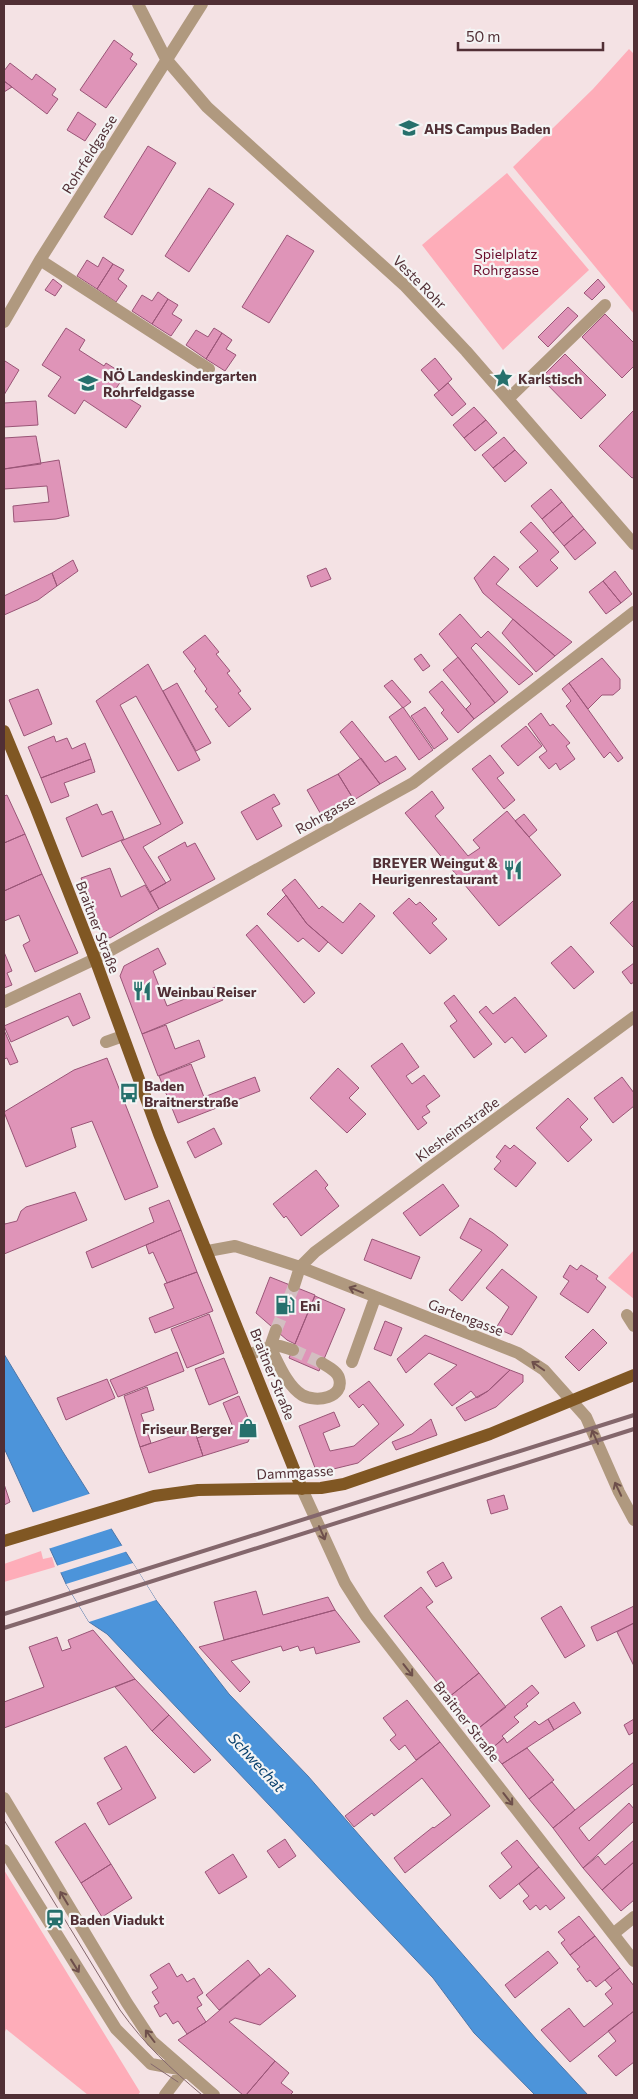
<svg xmlns="http://www.w3.org/2000/svg" width="638" height="2099" viewBox="0 0 638 2099" font-family="Commissioner,sans-serif">
	<rect width="100%" height="100%" fill="#f4e2e4"/>
	<path fill="#feadb9" d="M629,49L634,54V314L513,167L593,89Z
		M507,173L589,270L503,350L422,245Z
		M634,1250V1299L608,1278Z
		M41,1551L43,1559L52,1557L55,1567L4,1582V1564Z
		M4,1870L140,2092L138,2095H88L6,2029L4,2035Z"/>
	<path fill="#4c94da" stroke="#4e76a8" d="M4,1354L63,1452L156,1600L229,1694L308,1776L536,2039L588,2095H535L474,2033L433,1978L107,1634L89,1622L66,1584L4,1448Z"/>
	<path fill="#f4e2e4" d="M92,1493L113,1528L48,1549L31,1513Z
		M124,1545L128,1551L59,1573L56,1566Z
		M133,1563L156,1600L89,1622L66,1584Z"/>
	<path fill="#df94b8" stroke="#9a5577" d="M114,40L133,54L130,59L137,64L106,108L80,90Z
		M10,63L32,80L36,74L56,89L52,95L58,99L47,114L4,81V71Z
		M4,81L12,87L4,92Z
		M78,112L96,124L85,141L67,130Z
		M148,146L176,163L132,235L104,217Z
		M209,188L234,204L189,272L165,256Z
		M287,235L314,251L269,323L242,307Z
		M103,257L113,264L97,289L77,276L87,260L98,267Z
		M113,264L124,270L118,279L127,286L116,302L97,289Z
		M53,279L62,286L55,296L45,290Z
		M598,279L605,287L592,300L584,293Z
		M158,292L168,299L152,324L132,311L142,295L152,301Z
		M168,299L178,305L172,314L182,320L171,336L152,324Z
		M568,307L578,316L548,347L538,337Z
		M605,314L634,343V366L622,378L582,337Z
		M66,328L85,340L79,350L104,366L106,363L125,375L115,390L141,406L126,428L84,400L75,414L48,396L61,377L42,365Z
		M214,328L222,333L206,359L186,345L196,330L208,337Z
		M222,333L232,340L226,349L236,355L225,371L206,359Z
		M565,354L606,395L581,419L541,378Z
		M435,358L452,379L439,391L421,370Z
		M5,361L19,370L4,395V362Z
		M448,383L466,404L452,416L434,395Z
		M36,401L38,425L4,427V403Z
		M474,407L486,420L464,438L453,425Z
		M634,410V477L632,478L599,446Z
		M486,420L497,433L475,451L464,438Z
		M36,436L41,464L4,469V438Z
		M504,437L515,450L493,468L482,455Z
		M515,450L527,463L505,482L493,468Z
		M59,460L69,516L56,519L14,522L13,506L49,502L47,486L4,489V469Z
		M551,489L562,502L542,519L531,506Z
		M562,502L573,516L553,533L542,519Z
		M573,516L584,529L564,546L553,533Z
		M531,522L559,552L550,560L558,568L537,587L519,567L538,551L520,532Z
		M584,529L596,543L575,560L564,546Z
		M494,556L509,569L496,584L572,642L555,656L483,593L474,578Z
		M73,560L78,571L57,586L52,573Z
		M326,568L331,579L311,587L307,576Z
		M615,571L632,594L621,603L603,581Z
		M52,573L57,586L38,600L4,615V596Z
		M603,581L621,603L606,614L589,592Z
		M460,614L481,638L488,631L533,674L519,685L476,643L471,648L508,692L495,703L439,634Z
		M513,619L555,656L536,672L502,633Z
		M205,635L219,652L216,654L230,671L227,673L241,691L238,693L251,709L229,727L215,709L218,707L205,691L207,689L194,671L196,669L183,652Z
		M421,654L430,666L423,671L414,659Z
		M458,657L495,703L474,719L466,709L471,704L443,670Z
		M602,658L620,679V689L613,695H602L588,709L569,683Z
		M148,664L200,760L178,771L136,696L120,705L183,823L143,847L166,883L150,892L121,841L161,824L96,701Z
		M392,680L411,702L403,708L384,686Z
		M442,681L474,719L458,733L441,713L444,710L429,692Z
		M177,683L211,743L196,751L163,691Z
		M569,683L623,758L618,762L610,752L604,758L566,706L571,701L562,689Z
		M38,689L52,724L24,736L9,700Z
		M403,707L433,750L419,760L389,717Z
		M425,707L448,739L434,749L411,716Z
		M541,713L550,726L553,724L570,743L566,746L575,759L560,770L556,763L549,769L539,757L547,751L528,724Z
		M352,721L385,762L396,756L406,769L380,784L340,732Z
		M526,726L542,746L518,766L501,746Z
		M54,736L56,742L67,738L72,749L85,743L91,759L41,778L28,747Z
		M490,755L504,773L497,778L515,800L504,809L472,769Z
		M361,758L380,784L354,800L338,774Z
		M91,759L95,772L64,783L69,796L51,803L41,778Z
		M338,774L354,800L323,818L307,790Z
		M432,791L444,808L435,816L468,856L480,848L473,840L507,811L561,875L499,926L405,813Z
		M274,794L280,804L272,808L282,826L257,840L241,812Z
		M7,795L25,834L4,843V796Z
		M97,804L102,815L112,811L124,839L82,857L66,818Z
		M524,814L537,830L529,837L515,821Z
		M25,834L42,874L4,891V843Z
		M185,842L187,847L195,843L215,879L159,909L150,892L171,880L158,857Z
		M110,868L121,897L145,885L159,909L110,938L102,934L81,878Z
		M42,874L78,953L35,972L23,945L30,941L19,915L4,921V891Z
		M295,879L319,909L322,906L343,923L360,903L375,916L342,954L307,924L282,890Z
		M286,895L307,924L328,942L319,952L303,938L298,942L267,914Z
		M409,898L416,905L420,902L437,919L432,923L447,939L430,954L393,913Z
		M634,900V948L610,923Z
		M257,925L315,993L304,1003L246,935Z
		M571,946L594,972L574,989L551,963Z
		M158,948L166,964L153,971L167,1006L218,986L223,1000L142,1034L120,976L124,966Z
		M4,952L12,971L7,973L12,985L4,988Z
		M634,963V982L631,984L622,972Z
		M80,993L90,1018L73,1026L68,1016L11,1042L4,1026Z
		M454,995L492,1044L474,1058L450,1026L457,1021L444,1003Z
		M515,997L547,1036L525,1053L512,1037L505,1043L479,1012L486,1006L493,1014Z
		M166,1025L175,1049L199,1040L205,1057L158,1076L142,1034Z
		M4,1030L18,1062L10,1065L7,1058L4,1059Z
		M402,1043L419,1067L406,1076L412,1084L424,1075L440,1096L426,1106L430,1112L422,1117L427,1123L418,1130L371,1066Z
		M107,1058L158,1187L125,1200L92,1121L71,1128L76,1147L26,1167L4,1112L74,1070Z
		M191,1064L204,1097L255,1077L260,1091L178,1123L159,1076Z
		M338,1068L359,1088L349,1098L366,1114L347,1133L310,1098Z
		M622,1077L634,1093V1106L613,1123L594,1098Z
		M568,1098L588,1119L580,1127L592,1140L568,1162L536,1128Z
		M214,1128L222,1144L195,1158L187,1142Z
		M505,1145L510,1149L514,1145L536,1163L516,1187L494,1169L501,1161L496,1157Z
		M316,1170L328,1185L325,1188L339,1206L301,1236L286,1216L284,1218L273,1204Z
		M443,1184L459,1206L420,1236L403,1213Z
		M75,1192L87,1220L4,1254V1222L5,1224L17,1221L21,1211L26,1207Z
		M169,1200L181,1230L92,1268L86,1252L154,1222L149,1208Z
		M470,1218L493,1233L508,1245L462,1301L449,1290L482,1250L460,1238Z
		M181,1230L197,1272L167,1283L153,1252L149,1254L146,1245Z
		M372,1239L420,1257L411,1279L364,1260Z
		M570,1265L577,1270L581,1265L598,1276L596,1279L606,1287L588,1313L560,1294L569,1281L563,1277Z
		M502,1269L537,1297L512,1335L496,1328L509,1307L486,1288Z
		M197,1272L213,1311L155,1333L149,1318L174,1308L164,1284Z
		M270,1277L315,1295L295,1344L287,1340L256,1313Z
		M315,1296L345,1309L319,1371L289,1358Z
		M209,1314L224,1353L187,1368L171,1329Z
		M385,1321L402,1328L391,1356L374,1349Z
		M593,1329L607,1343L579,1371L565,1357Z
		M425,1335L510,1370L488,1391L477,1398L471,1391L452,1406L434,1384L457,1365L429,1353L406,1373L397,1359Z
		M177,1352L184,1371L118,1397L110,1380Z
		M224,1358L238,1393L209,1405L195,1369Z
		M510,1370L523,1375V1382L496,1407L465,1421L456,1408L488,1391Z
		M107,1379L115,1398L66,1420L57,1398Z
		M369,1381L404,1425L358,1463L317,1473L299,1426L334,1412L340,1426L323,1433L330,1451L354,1446L379,1424L363,1404L359,1408L349,1396Z
		M147,1387L154,1410L141,1414L151,1443L140,1447L124,1396Z
		M239,1396L253,1430L248,1442L203,1456L197,1438L233,1427L223,1403Z
		M431,1419L437,1435L396,1450L392,1442L412,1434Z
		M194,1429L203,1456L149,1473L140,1447Z
		M4,1484L10,1502L4,1505Z
		M504,1495L508,1509L491,1514L487,1500Z
		M443,1562L452,1578L436,1587L427,1572Z
		M421,1587L433,1602L426,1607L479,1673L449,1697L384,1616Z
		M256,1591L263,1615L328,1597L335,1610L224,1640L214,1602Z
		M561,1606L585,1646L565,1658L541,1618Z
		M634,1606V1623L597,1641L591,1627Z
		M335,1610L360,1642L316,1654L314,1647L300,1651L298,1646L283,1651L281,1646L231,1661L250,1682L240,1692L199,1647Z
		M634,1623V1666L617,1632Z
		M93,1630L135,1679L4,1728V1702L44,1687L29,1647L57,1637L62,1651L71,1648L68,1640Z
		M479,1673L506,1707L475,1731L449,1697Z
		M135,1679L169,1715L152,1731L115,1687Z
		M532,1685L539,1693L526,1704L528,1706L514,1717L519,1722L502,1736L504,1738L490,1750L475,1731Z
		M407,1700L440,1742L416,1760L405,1745L399,1750L390,1740L396,1735L383,1718Z
		M574,1702L581,1713L554,1730L548,1719Z
		M169,1715L211,1760L194,1773L152,1731Z
		M548,1719L554,1730L502,1764L490,1750L504,1738L507,1743L535,1721L539,1725Z
		M634,1719V1732L629,1735L624,1725Z
		M440,1742L490,1806L405,1873L394,1858L433,1827L434,1828L451,1815L422,1778L374,1816L372,1813L354,1827L345,1816Z
		M126,1746L156,1798L109,1825L97,1803L122,1789L104,1758Z
		M527,1748L554,1780L529,1799L502,1764Z
		M634,1762V1785L633,1784L579,1828L589,1841L629,1803L634,1809V1821L583,1868L553,1828Z
		M552,1782L575,1810L553,1828L529,1799Z
		M85,1823L111,1864L81,1883L55,1842Z
		M285,1839L296,1856L279,1868L267,1851Z
		M517,1840L539,1867L500,1899L489,1886L512,1867L501,1853Z
		M634,1840V1862L602,1890L583,1868L598,1856L605,1865Z
		M233,1854L247,1877L219,1894L205,1872Z
		M634,1862V1900L621,1911L602,1890Z
		M111,1864L132,1898L102,1917L81,1883Z
		M539,1867L565,1898L550,1910L546,1905L540,1910L536,1905L530,1910L523,1901L529,1896L519,1884Z
		M579,1916L595,1936L570,1955L561,1943L565,1940L558,1932Z
		M595,1936L620,1968L596,1987L590,1980L587,1982L577,1969L580,1967L570,1955Z
		M548,1951L558,1963L515,1998L505,1985Z
		M248,1960L260,1975L219,2010L206,1995Z
		M169,1963L177,1977L182,1974L187,1982L194,1978L203,1993L197,1997L202,2005L197,2008L206,2022L187,2034L178,2021L173,2024L166,2013L160,2017L154,2006L159,2003L152,1992L158,1988L150,1975Z
		M269,1968L296,1996L260,2025L235,2018L229,2022L275,2061L246,2095H243L178,2040L206,2022Z
		M620,1968L634,1986V2011L570,2062L541,2030L569,2008L584,2027L613,2004L605,1994L612,1988L605,1980Z
		M634,2011V2062L616,2076L598,2056L616,2041L608,2031Z
		M275,2061L289,2073L281,2083L293,2092L290,2095H246Z"/>
	<g fill="none" stroke-linecap="round" stroke-linejoin="round">
		<path stroke="#d3bec1" stroke-width="12" stroke-dasharray="12 6" stroke-linecap="butt" d="M276,1330L294,1286
			M293,1350L322,1363"/>
		<path stroke="#b0997f" stroke-width="12" d="M138,4L166,59L207,107L404,285L466,351L634,544
			M40,260L209,369
			M4,322L40,260L202,4
			M508,399L605,305
			M4,1002L95,959L413,783L634,612
			M106,1042L123,1036
			M208,1251L235,1246L300,1267L518,1353L544,1370L586,1417L619,1492L634,1520
			M294,1286L300,1267L315,1252L634,1017
			M627,1315L634,1326
			M293,1350L280,1346L270,1347C278,1362 287,1386 302,1395C316,1403 345,1398 339,1378C337,1371 328,1367 322,1363
			M248,1355L270,1347L276,1330
			M352,1362L375,1298
			M302,1489L345,1583L366,1616L634,1961
			M4,1798L127,2003L152,2041L214,2095
			M4,1850L116,2029L151,2064L184,2070
			M613,1934L634,1917
			M165,2095L184,2070"/>
		<path stroke="#805723" stroke-width="12" d="M4,731L35,806L95,959L159,1134L302,1489
			M4,1541L154,1496L198,1490L321,1488L344,1484L490,1434L634,1375"/>
		<path stroke="#84676c" stroke-width="1" d="M4,1820L120,2010C145,2045 170,2068 202,2095
			M151,2064L178,2082"/>
		<path stroke="#84676c" stroke-width="4" d="M4,1614L634,1415
			M4,1628L634,1429"/>
	</g>
	<defs><path id="oneway-shaft" d="M-6 0H5M1.5-3L5.5 0L1.5 3" fill="none" stroke-width="1.6" stroke-linecap="round" stroke-linejoin="round" transform="scale(1.25)"/></defs>
	<g stroke="#6e4f4b">
		<use href="#oneway-shaft" transform="translate(356 1290) rotate(-158)"/>
		<use href="#oneway-shaft" transform="translate(538 1366) rotate(-145)"/>
		<use href="#oneway-shaft" transform="translate(595 1437) rotate(-114)"/>
		<use href="#oneway-shaft" transform="translate(618 1489) rotate(-115)"/>
		<use href="#oneway-shaft" transform="translate(322 1533) rotate(66)"/>
		<use href="#oneway-shaft" transform="translate(408 1670) rotate(52)"/>
		<use href="#oneway-shaft" transform="translate(508 1799) rotate(52)"/>
		<use href="#oneway-shaft" transform="translate(64 1898) rotate(-121)"/>
		<use href="#oneway-shaft" transform="translate(75 1966) rotate(58)"/>
		<use href="#oneway-shaft" transform="translate(150 2036) rotate(-127)"/>
	</g>
	<defs>
		<symbol id="school-bare" viewBox="-9 -9 18 18"><path d="M0-5L7-2L0 1L-7-2ZM-4 1L0 2.5L4 1V4Q0 6-4 4Z" fill="#26706c" stroke="#f4f4f4" stroke-width="2.5" paint-order="stroke"/></symbol>
		<symbol id="sight-bare" viewBox="-9 -9 18 18"><path d="M0-6L1.8-2.2L6-1.7L2.9 1.2L3.7 5.4L0 3.3L-3.7 5.4L-2.9 1.2L-6-1.7L-1.8-2.2Z" fill="#26706c" stroke="#f4f4f4" stroke-width="2.5" paint-order="stroke"/></symbol>
		<symbol id="restaurant-bare" viewBox="-9 -9 18 18"><path d="M-5-6h1v4h1v-4h1v4h1v-4h1v5L-1.5 .5V6h-2V.5L-5-1ZM5-6V6H3V1.5H1.5Q1.5-4 5-6Z" fill="#26706c" stroke="#f4f4f4" stroke-width="2.5" paint-order="stroke"/></symbol>
		<symbol id="bus-bare" viewBox="-9 -9 18 18"><path d="M-5-6H5V4H4V6H2V4H-2V6H-4V4H-5ZM-3.5-4V0h7V-4ZM-3.5 1.2v1.5H-2V1.2ZM2 1.2v1.5H3.5V1.2Z" fill="#26706c" stroke="#f4f4f4" stroke-width="2.5" paint-order="stroke"/></symbol>
		<symbol id="fuel-bare" viewBox="-9 -9 18 18"><path d="M-5.5-6h7V0h2V4h1.3V-2.5L3-4.5l.8-.8L6-3V5H2.5V1h-1V6h-7ZM-4.2-4.7v3.2H.2V-4.7Z" fill="#26706c" stroke="#f4f4f4" stroke-width="2.5" paint-order="stroke"/></symbol>
		<symbol id="shop-bare" viewBox="-9 -9 18 18"><path d="M-5-2.5h2.3a2.7 3.5 0 0 1 5.4 0H5L5.5 6h-11ZM-1.5-2.5h3a1.5 2.3 0 0 0-3 0Z" fill="#26706c" stroke="#f4f4f4" stroke-width="2.5" paint-order="stroke"/></symbol>
		<symbol id="station-bare" viewBox="-9 -9 18 18"><path d="M-3-6H3Q5-6 5-4V2Q5 4 3 4L4.5 6H3L1.5 4h-3L-3 6H-4.5L-3 4Q-5 4-5 2V-4Q-5-6-3-6ZM-3.5-4v3h7v-3ZM-3.5 1v1.5H-2V1ZM2 1v1.5H3.5V1Z" fill="#26706c" stroke="#f4f4f4" stroke-width="2.5" paint-order="stroke"/></symbol>
	</defs>
	<g fill-rule="evenodd">
		<use href="#school-bare" x="395" y="114" width="28" height="28"/>
		<use href="#sight-bare" x="489" y="364" width="28" height="28"/>
		<use href="#school-bare" x="74" y="369" width="28" height="28"/>
		<use href="#restaurant-bare" x="499" y="856" width="28" height="28"/>
		<use href="#restaurant-bare" x="128" y="977" width="28" height="28"/>
		<use href="#bus-bare" x="115" y="1079" width="28" height="28"/>
		<use href="#fuel-bare" x="271" y="1291" width="28" height="28"/>
		<use href="#shop-bare" x="234" y="1414" width="28" height="28"/>
		<use href="#station-bare" x="41" y="1905" width="28" height="28"/>
	</g>
	<g text-anchor="middle" dominant-baseline="central" stroke-width="4.5" stroke-linejoin="round" paint-order="stroke">
		<g font-size="14" font-weight="bold" fill="#512f35" stroke="#f4f4f4" text-anchor="start">
			<text x="424" y="128">AHS Campus Baden</text>
			<text x="103" y="375">NÖ Landeskindergarten<tspan x="103" dy="16">Rohrfeldgasse</tspan></text>
			<text x="518" y="378">Karlstisch</text>
			<text x="498" y="862" text-anchor="end">BREYER Weingut &amp;<tspan x="498" dy="16">Heurigenrestaurant</tspan></text>
			<text x="157" y="991">Weinbau Reiser</text>
			<text x="144" y="1085">Baden<tspan x="144" dy="16">Braitnerstraße</tspan></text>
			<text x="300" y="1305">Eni</text>
			<text x="233" y="1428" text-anchor="end">Friseur Berger</text>
			<text x="70" y="1919">Baden Viadukt</text>
		</g>
		<g font-size="14" fill="#512f35" stroke="#f4f4f4">
			<text transform="translate(89 154) rotate(-58)">Rohrfeldgasse</text>
			<text transform="translate(420 282) rotate(45)">Veste Rohr</text>
			<text transform="translate(325 814) rotate(-29)">Rohrgasse</text>
			<text transform="translate(98 927) rotate(69)">Braitner Straße</text>
			<text transform="translate(457 1129) rotate(-36)">Klesheimstraße</text>
			<text transform="translate(466 1317) rotate(21)">Gartengasse</text>
			<text transform="translate(273 1374) rotate(68)">Braitner Straße</text>
			<text transform="translate(295 1472) rotate(-3)">Dammgasse</text>
			<text transform="translate(467 1721) rotate(52)">Braitner Straße</text>
		</g>
		<g font-size="14" fill="#690b2a" stroke="#f4f4f4">
			<text x="506" y="253">Spielplatz<tspan x="506" dy="16">Rohrgasse</tspan></text>
		</g>
		<g font-size="15" font-style="italic" fill="#073f6c" stroke="#f4f4f4">
			<text transform="translate(257 1762) rotate(47)">Schwechat</text>
		</g>
	</g>
	<rect width="638" height="2099" fill="none" stroke="#512f35" stroke-width="10"/>
	<path d="M458 42v8h145v-8" fill="none" stroke="#512f35" stroke-width="2.5"/>
	<text x="466" y="42" font-size="15" fill="#512f35" stroke="#f4f4f4" stroke-width="4" paint-order="stroke">50 m</text>
</svg>
